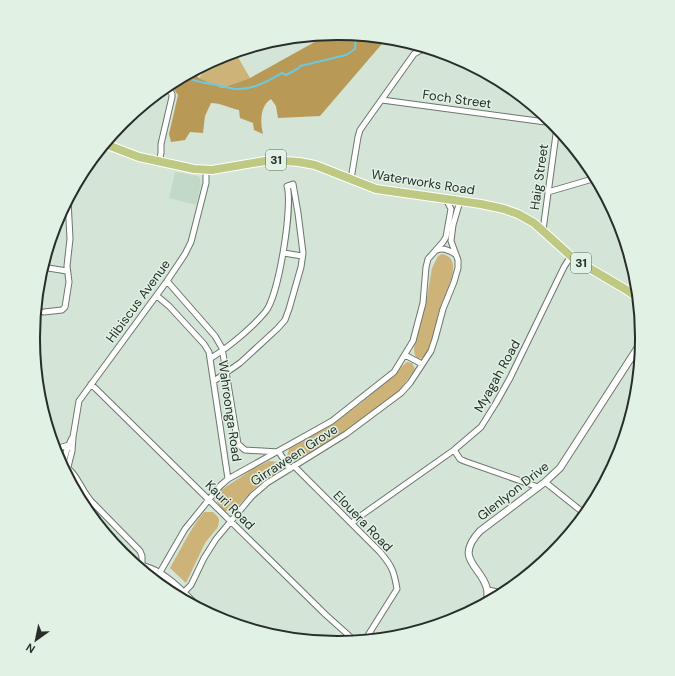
<svg xmlns="http://www.w3.org/2000/svg" width="675" height="676" viewBox="0 0 675 676" font-family="'DM Sans',sans-serif">
	<rect width="100%" height="100%" fill="#d4e4d7"/>
	<path fill="#c3d9c7" d="M175,172L198,176L200,178L201,185L196,205L169,198Z"/>
	<path fill="#ceb378" d="M235,52L250,78L222,88L199,78C212,60 214,59 235,52Z
		M442,254C466,258 444,295 440,308C436,320 434,349 423,357C416,363 412,351 415,344L427,297L432,268L438,256Z
		M407,362L412,363L415,369L400,390L344,432L296,462L290,460L287,456L289,449L337,421L361,403Z
		M269,461L278,462L282,466V469L254,489L233,511H224L217,502L219,493L221,490L253,469Z
		M204,512H213L218,517L219,520L218,527L205,543L186,583L170,568C181,549 190,529 204,512Z"/>
	<path fill="#b89955" d="M329,34H338L387,38L320,116L278,118L276,106L271,99C260,106 260,122 263,134L254,130L253,123L240,118L239,110C229,108 221,103 211,103L205,116L203,133L190,132L185,140L171,142L169,134L178,95L170,84L193,72L199,78L222,88L250,78Z"/>
	<g fill="none" stroke-linecap="round" stroke-linejoin="round">
		<path stroke="#6cc9e0" stroke-width="2" d="M185,76C194,82 201,82 211,84C219,85 228,88 236,89C253,90 268,81 282,73L286,75L299,68L300,66L346,55L355,49L356,35"/>
		<defs>
			<path id="minor" d="M382,100L553,123
				M159,162L161,153V144L172,97V94L166,87
				M351,179L358,137L360,130L414,54L421,50L430,49
				M548,192L596,178
				M543,230L557,127
				M437,250C443,247 449,250 455,254
				M284,253L302,256
				M42,267L67,271
				M167,281L215,336L222,348L238,444L245,450L279,452L290,469
				M157,296L169,306L204,344L209,352L228,479
				M44,312L62,310L65,307L69,282L67,266L70,239L68,200
				M405,355L422,364
				M211,358C229,347 253,327 266,311C279,294 293,205 287,186L293,184L298,213L303,253L301,267L289,309L285,320L277,329L240,363L214,381
				M91,384L326,615L355,641
				M55,449L69,445
				M454,450L460,459L464,461L538,487
				M60,462C78,473 79,487 91,501L140,551L142,556V566
				M63,463L67,449L72,438
				M294,466L380,552C392,566 394,571 397,589L365,640
				M68,467L72,451L73,437L79,401L167,281L185,254L191,242L206,183V170
				M545,482L585,514
				M76,491H83
				M352,523L359,517L454,450L481,427L496,403L510,378L564,267L571,256
				M159,574L185,529L220,486L228,479L332,421L394,372L413,341L423,303L426,267L428,259L443,242L446,237L451,209L446,199
				M488,590L503,593
				M183,593L191,585L204,558L216,539L252,496L267,483L346,434L401,393L410,383L431,351L435,339L443,309L454,282L458,268V260L451,241L453,225L460,201"/>
			<path id="tertiary" d="M134,563C139,565 144,566 149,568C168,575 184,593 198,607
				M487,602C487,598 488,593 487,589C482,566 453,560 480,531L545,482L560,468L642,341"/>
			<path id="primary" d="M105,144L139,157L194,169L212,170L271,160L299,162L315,165L376,189L481,204L504,209L518,214L534,223L574,259L625,289L638,298"/>
		</defs>
		<use href="#minor" stroke="#6a786c" stroke-width="7"/>
		<use href="#tertiary" stroke="#6a786c" stroke-width="8"/>
		<use href="#primary" stroke="#fff" stroke-width="10"/>
		<use href="#minor" stroke="#fff" stroke-width="5"/>
		<use href="#tertiary" stroke="#fff" stroke-width="6"/>
		<use href="#primary" stroke="#beca83" stroke-width="8"/>
	</g>
	<g text-anchor="middle" dominant-baseline="central" stroke-width="3" stroke-linejoin="round" paint-order="stroke">
		<g fill="#e1f1e4" stroke="#606861" stroke-width="1">
			<rect x="266" y="150" width="20" height="20" rx="3"/>
			<rect x="571" y="253" width="20" height="20" rx="3"/>
		</g>
		<g font-size="12" font-weight="bold" fill="#282e29">
			<text x="276" y="160">31</text>
			<text x="581" y="263">31</text>
		</g>
		<g font-size="13" fill="#282e29" stroke="#e1f1e4">
			<text transform="translate(457 99) rotate(8)">Foch Street</text>
			<text transform="translate(539 177) rotate(-82)">Haig Street</text>
			<text transform="translate(423 182) rotate(9)">Waterworks Road</text>
			<text transform="translate(138 301) rotate(-54)">Hibiscus Avenue</text>
			<text transform="translate(497 376) rotate(-61)">Myagah Road</text>
			<text transform="translate(230 411) rotate(82)">Wahroonga Road</text>
			<text transform="translate(294 455) rotate(-33)">Girraween Grove</text>
			<text transform="translate(513 491) rotate(-38)">Glenlyon Drive</text>
			<text transform="translate(230 505) rotate(45)">Kauri Road</text>
			<text transform="translate(363 521) rotate(46)">Elouera Road</text>
		</g>
	</g>
	<path d="M0 0H675V676H0ZM337 40H338A297 297 0 0 1 635 337V339A297 297 0 0 1 338 636H337A297 297 0 0 1 40 339V337A297 297 0 0 1 337 40Z" fill="#e1f1e4" fill-rule="evenodd"/>
	<path fill="none" stroke="#282e29" stroke-width="2" d="M337 40H338A297 297 0 0 1 635 337V339A297 297 0 0 1 338 636H337A297 297 0 0 1 40 339V337A297 297 0 0 1 337 40Z"/>
	<g transform="translate(36 640) rotate(213)" stroke="#e1f1e4" stroke-width="3" paint-order="stroke">
	<path d="M0-3L7 15L0 10L-7 15Z" fill="#282e29"/>
	<text y="-6" font-size="11" font-weight="bold" text-anchor="middle" fill="#282e29">N</text>
	</g>
</svg>
